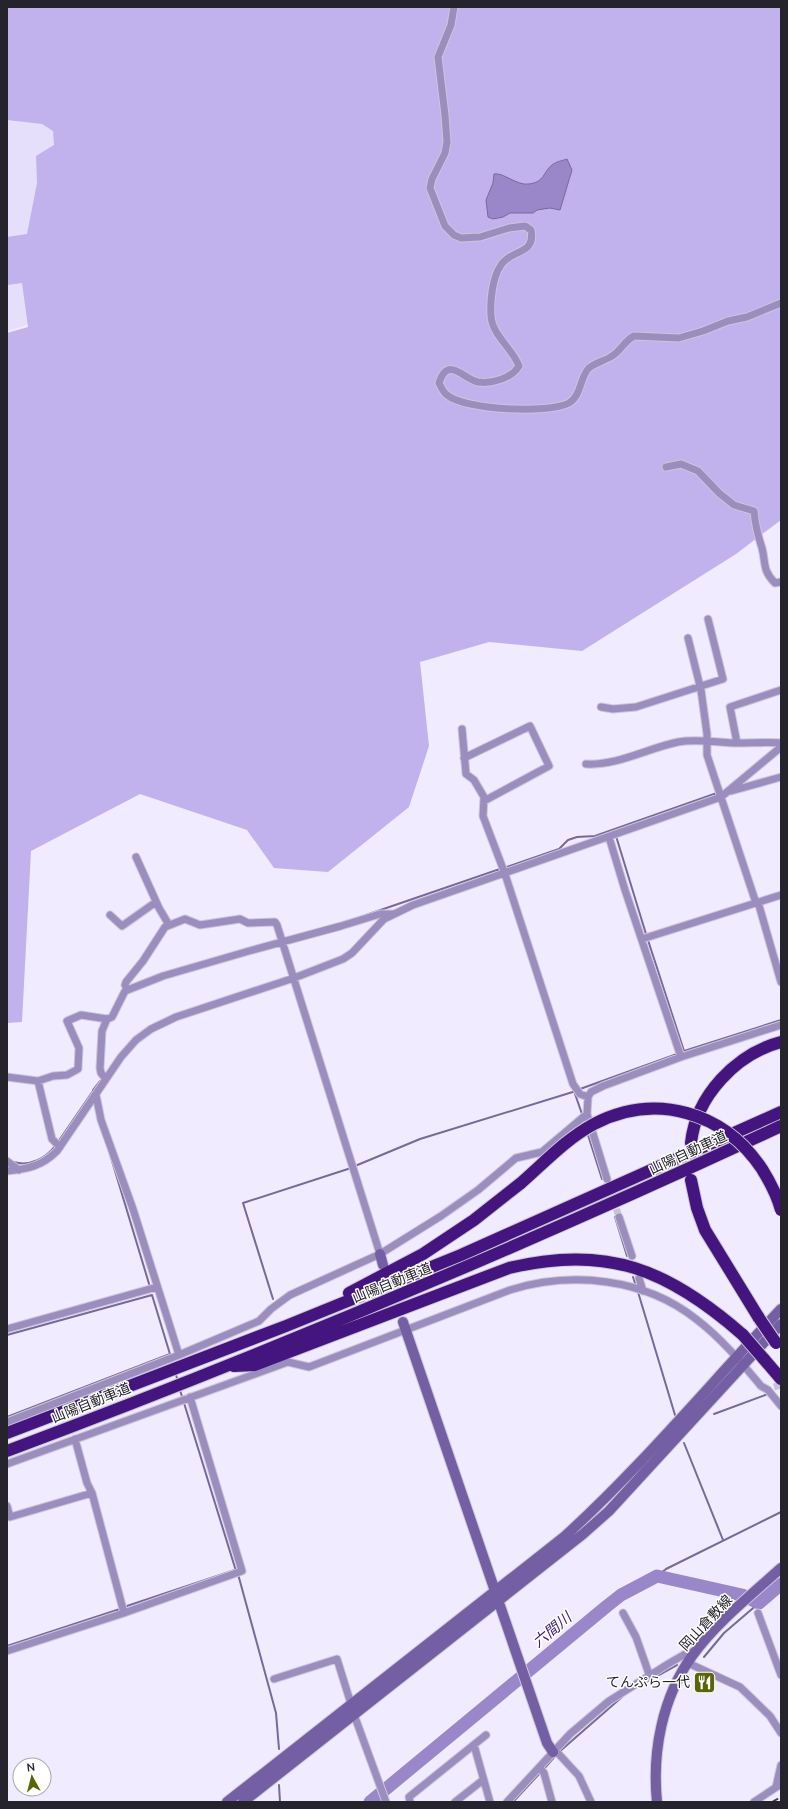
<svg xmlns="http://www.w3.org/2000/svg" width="788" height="1809" viewBox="0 0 788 1809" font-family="'Nunito Sans','Noto Sans JP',sans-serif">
	<rect width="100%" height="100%" fill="#f0ebfe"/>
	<path fill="#e6dffc" d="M15,111L62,123L41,316L24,326L7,331V127L8,122Z"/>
	<path fill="#c1b1ec" d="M7,7H781V520L736,554L582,651L489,642L420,662L429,746L409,807L328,872L274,868L247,830L140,794L31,851L22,1022L7,1023V333L28,327L22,283L7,285V237L27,234L37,183L36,156L54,145L53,131L42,124L7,120Z"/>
	<path fill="#9a87ca" stroke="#77699a" d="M567,159L572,170L560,210L550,208L537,210L533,213H510L503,217L493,219L488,217L486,200L493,183L494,174C503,172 517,186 529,184C545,182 543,172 552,165C557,161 562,161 567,159Z"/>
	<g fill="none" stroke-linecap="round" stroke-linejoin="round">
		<path stroke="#77699a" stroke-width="2" d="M616,836L646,934L684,1051
			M504,868L559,849L568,840L577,837L595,836L717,793
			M366,915L500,869
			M681,1052L781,1020
			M580,1089L677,1054
			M93,1090L100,1081
			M574,1091L582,1114
			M588,1135L602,1179
			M58,1142L93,1091
			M109,1151L150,1287
			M14,1162C29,1167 46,1158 55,1146
			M355,1166L420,1139L576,1091
			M615,1217L627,1256
			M633,1277L636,1286
			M638,1292L675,1415
			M273,1299L243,1203L351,1168
			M7,1335L152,1295L173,1364
			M175,1372L178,1381
			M180,1390L236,1571
			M714,1414L768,1394
			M7,1417L170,1354
			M684,1443L723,1540
			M238,1574L276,1713L279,1749
			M657,1576L666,1569L781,1512
			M124,1607L235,1570
			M7,1646L120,1609
			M704,1657L724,1633L759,1603
			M646,1682L677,1665
			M559,1752L622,1697
			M543,1770L556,1755
			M279,1785L280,1802
			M513,1802L540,1773"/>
		<path stroke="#9a87ca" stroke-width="13" d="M370,1802L607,1606L621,1595L657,1576L742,1595L759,1603L781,1584"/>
		<path stroke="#c7c3d4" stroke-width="7" stroke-dasharray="7 3.5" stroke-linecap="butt" d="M607,1179L619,1217
			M774,1387L781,1385"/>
		<path stroke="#c7c3d4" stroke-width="10" stroke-dasharray="10 5" stroke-linecap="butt" d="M387,1276L403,1322"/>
		<defs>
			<path id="street" d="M454,7L451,25L438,57L445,115L447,142L445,153L432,179L430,188L445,226L454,235L461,238L480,237L509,228L525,226L531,230C536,255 511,249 501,265C492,278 490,302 491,316C492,335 513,349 519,366C512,378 492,384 478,382C463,379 448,355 439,383C441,387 443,392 447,395C465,410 548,414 569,403C581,396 580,378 588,369C593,363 605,361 612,356C621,351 624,341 634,336L679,338L703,331L728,321L747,317L781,303
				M666,467L681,464L698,471L719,493L734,505L754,511C755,524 758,536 762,548C766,563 762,570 775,583L781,582
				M688,638L701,690L707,734V755L756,903
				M601,707L613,709L636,707L723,679L708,619
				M462,729L466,774L474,780L484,797L483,816L505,874L573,1084L580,1094L588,1097
				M737,743L730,707L781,690
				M464,758L530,726L549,766L484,801
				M586,764C617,766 648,748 678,742C698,738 718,743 738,743C752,743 767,742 781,743
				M731,791L781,777
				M609,837L625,890L681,1057
				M136,857L159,908L169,925
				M758,902L781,982
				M110,915L122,926L156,902
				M642,939L781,895
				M127,989L125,985L126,982L143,961L165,927L185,919L200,925L240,919L248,923L275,922L277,925L380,1254
				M7,1077L38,1081L53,1076L67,1075L78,1069L79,1048L67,1021L81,1015L107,1019
				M106,1079L101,1073L100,1068L102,1031L107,1019L112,1017L125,991L163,976L249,951L341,926L380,914H393
				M38,1081L52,1139L60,1147
				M96,1095L101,1120L133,1209L179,1355
				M587,1114L607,1179
				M7,1161L19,1170
				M7,1171C28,1169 42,1166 57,1151L121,1057L136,1040L151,1029L176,1017L294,978L343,959L352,953L384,919L413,905L721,797L781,747
				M619,1217L632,1256
				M639,1278L643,1291
				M7,1329L157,1287
				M7,1422L179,1355L259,1321L271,1309L290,1295L380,1254L441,1216L478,1190L516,1158L542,1152L587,1114L588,1097L591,1092L603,1086L681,1057L781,1025
				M75,1439L87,1483L92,1493L124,1613
				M7,1464L288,1362L309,1367L510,1290C572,1271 644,1278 696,1319C721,1338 741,1362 761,1386L768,1390L781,1406
				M7,1506L10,1517L92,1493
				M623,1613L636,1637L649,1674
				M758,1613L781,1675
				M7,1651L124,1613L242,1571L190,1397
				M688,1663L740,1687L770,1716L781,1733
				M274,1679L337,1659L356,1720L386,1802
				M474,1745L490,1802
				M555,1750L579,1776L591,1802
				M540,1768L544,1773L552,1802
				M776,1787L781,1765
				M410,1802L409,1797L486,1735
				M455,1802L483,1780
				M507,1802L570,1734L609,1701L668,1664L687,1653L696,1651
				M754,1802L781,1784"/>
			<path id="secondary" d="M380,1254L383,1265
				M403,1322L547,1743L553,1752
				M227,1802L564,1537C642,1466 709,1385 781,1309
				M243,1802L583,1534L609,1511L781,1324
				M657,1802C652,1752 662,1698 692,1656C716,1623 750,1596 781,1568"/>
			<path id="highway" d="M691,1143C696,1096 736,1054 781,1042
				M691,1180L697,1208L705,1230L759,1318
				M349,1293L423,1254L474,1220L521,1183
				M763,1358L781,1379
				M234,1366L255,1365L509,1268C607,1244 669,1270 743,1335
				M7,1433L286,1326L461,1255L781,1112
				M7,1451C269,1353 527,1244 781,1126"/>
		</defs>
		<use href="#street" stroke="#cbc7d8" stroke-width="9"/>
		<use href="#secondary" stroke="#cbc7d8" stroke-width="12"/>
		<use href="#highway" stroke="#cbc7d8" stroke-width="14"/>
		<use href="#street" stroke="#9b8ebe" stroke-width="7"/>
		<use href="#secondary" stroke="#745ea4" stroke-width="10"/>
		<use href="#highway" stroke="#44157e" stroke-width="12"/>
		<path stroke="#44414b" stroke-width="2" stroke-dasharray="7 7" stroke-linecap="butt" d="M772,1802L781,1797"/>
		<defs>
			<path id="highway-bridge" d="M521,1183C545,1162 566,1139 594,1124C656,1092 724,1112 762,1169C770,1182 777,1195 781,1210
				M759,1318L776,1343
				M743,1335L763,1358"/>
		</defs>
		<use href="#highway-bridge" stroke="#cbc7d8" stroke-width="14" stroke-linecap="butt"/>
		<use href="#highway-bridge" stroke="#44157e" stroke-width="12"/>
	</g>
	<defs>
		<symbol id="restaurant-square" viewBox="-11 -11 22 22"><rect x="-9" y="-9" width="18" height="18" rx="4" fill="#5a6507" stroke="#fff"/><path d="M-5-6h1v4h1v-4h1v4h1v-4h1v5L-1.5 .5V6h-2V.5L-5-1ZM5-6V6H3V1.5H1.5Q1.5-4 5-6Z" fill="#fff"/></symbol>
	</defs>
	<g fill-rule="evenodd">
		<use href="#restaurant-square" x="692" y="1670" width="25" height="25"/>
	</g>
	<g text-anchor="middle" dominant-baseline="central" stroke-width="3" stroke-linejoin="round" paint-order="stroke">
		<g font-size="14" fill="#25232b" stroke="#fff">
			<text transform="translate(688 1153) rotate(-25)">山陽自動車道</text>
			<text transform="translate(392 1283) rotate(-22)">山陽自動車道</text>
			<text transform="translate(91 1403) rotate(-22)">山陽自動車道</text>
			<text transform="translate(706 1623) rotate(-47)">岡山倉敷線</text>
		</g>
		<g font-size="14" fill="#25232b" stroke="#fff" text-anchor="end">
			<text x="690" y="1682">てんぷら一代</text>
		</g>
		<g font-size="15" font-style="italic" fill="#3e1f6e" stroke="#fff">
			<text transform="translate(552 1630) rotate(-40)">六間川</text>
		</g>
	</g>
	<rect width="788" height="1809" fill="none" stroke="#25232b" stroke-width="16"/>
	<g transform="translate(32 1777) rotate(353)"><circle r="19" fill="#ffffff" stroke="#a8a7aa"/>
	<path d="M0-3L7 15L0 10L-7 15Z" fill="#5a6507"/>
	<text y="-6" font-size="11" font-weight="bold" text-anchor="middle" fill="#25232b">N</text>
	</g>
</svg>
